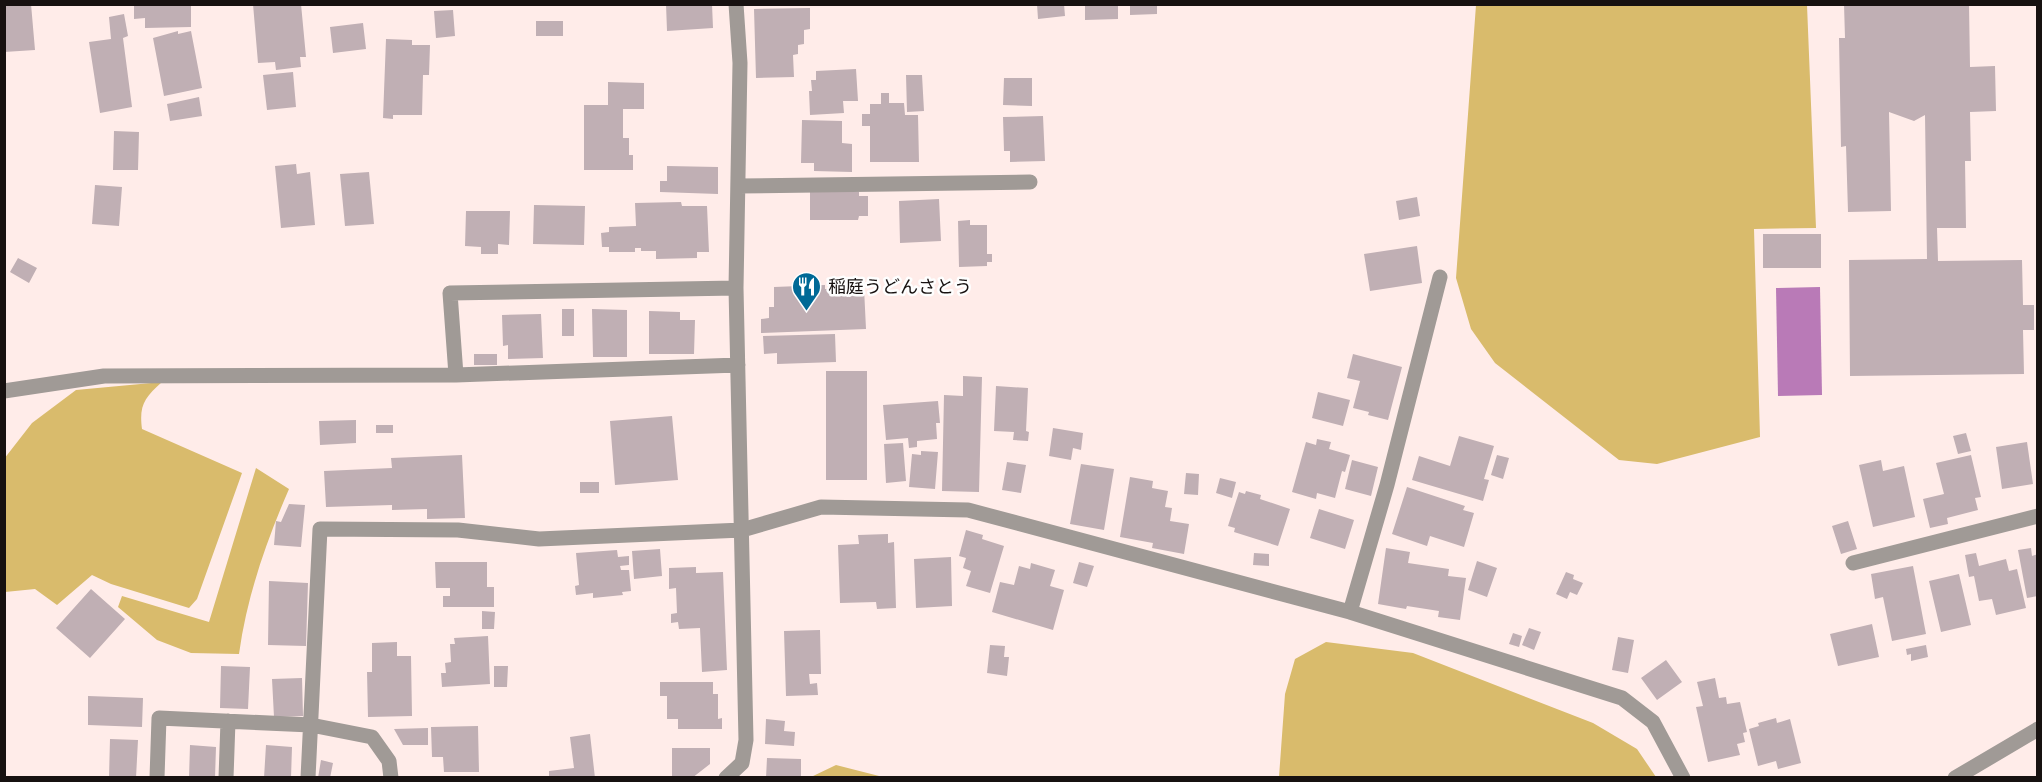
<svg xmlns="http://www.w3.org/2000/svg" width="2042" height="782" viewBox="0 0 2042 782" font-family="Ubuntu,'Noto Sans JP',sans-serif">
	<rect width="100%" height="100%" fill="#ffece9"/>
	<path fill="#d9bb6c" d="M1476,5H1807L1816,228L1754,229L1760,437L1657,464L1619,460L1495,363L1471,329L1456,278Z
		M162,382C144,398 139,406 142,429L242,473L197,599L189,608L111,584L92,575L57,605L35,589L5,592L4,459L32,423L76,390Z
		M256,468L289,489C266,542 247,596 239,654L191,653L157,640L118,607L122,596L209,622Z
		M1326,642L1413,653L1593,723L1637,749L1656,777H1279L1285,694L1295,659Z
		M836,765L883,777H811Z"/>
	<path fill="#b97ab7" d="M1820,287L1822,395L1778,396L1776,288Z"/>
	<path fill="#c0afb4" d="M6,4H31L35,50L4,52Z
		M134,4H191V27L145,28V18L134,19Z
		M253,4H301L306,57H300L301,67L276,70L275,62L258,63Z
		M666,4H712L713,28L667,31Z
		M1037,4H1064L1065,16L1038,19Z
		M1085,4H1118V19L1085,20Z
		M1130,4H1157V14L1130,15Z
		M1844,4H1969L1970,67L1995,66L1996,111L1970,112L1971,161H1965L1966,228H1937L1938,261L2022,260L2023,305H2034V330H2023L2024,374L1850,376L1849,260L1927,259L1925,115L1914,121L1889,112L1891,211L1848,212L1846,146L1841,147L1839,38H1845Z
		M810,8V29L804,30V44L798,45V54L793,55L794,77L756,78L754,9Z
		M453,10L455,36L436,38L434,11Z
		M124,14L128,36L123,38L132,107L100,113L89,42L111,39L109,17Z
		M536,21H563V36H536Z
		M363,23L366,49L333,53L330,27Z
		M178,31V34L191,31L202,88L164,96L153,38Z
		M386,39L412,40V45H430L429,75H423L422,115H393V119L383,118Z
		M856,69L858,101H843L844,113L810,115L809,91H812L811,80H816V71Z
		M293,72L296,107L267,110L263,75Z
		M906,75H922L924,111L907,112Z
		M1004,78H1032V106L1003,105Z
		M608,82L644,83V109H623V138H629V155H633V170H584V105H608Z
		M881,93H889V103H904L905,115H918L919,162H870V126H862V114H870V104H881Z
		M199,97L202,116L170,121L167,104Z
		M1043,116L1045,161L1010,162V151H1004L1003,117Z
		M802,120L842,121V143L852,144V172L814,171V163H801Z
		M114,131L139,132L138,170H113Z
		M296,164L297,174L310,172L315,225L281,228L275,166Z
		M667,166L718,167V194L660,192V181H667Z
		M369,172L374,224L345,226L340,174Z
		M95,185L122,187L119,226L92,224Z
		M810,192H859V196H868V216H859L858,220H810Z
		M1417,197L1420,216L1399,220L1396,201Z
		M939,199L941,241L900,243L899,201Z
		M681,202L682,206H707L709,252H697V258L656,259V251H641V248H635V252H609V247H602L601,233L609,232V227L636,226L635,203Z
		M534,205L585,206L584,245L533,244Z
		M466,211H510L509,245L498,244V254H481V247L465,246Z
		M970,220V225H987V254H992V262H987V266L959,267L958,221Z
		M1763,234H1821V268H1763Z
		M1417,246L1422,283L1370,291L1364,254Z
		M18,258L37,268L29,283L10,272Z
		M825,285V289L864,288L866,329L761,333V319L769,318V307H774V287Z
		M562,309H574V336H562Z
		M592,309L627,310V357H593Z
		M649,311L680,312V320H695L694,354H649Z
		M541,314L543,358L508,359V345L503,346L502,315Z
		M835,334L836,362L777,364V353L764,354L763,336Z
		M474,354H497V365H474Z
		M1353,354L1402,367L1388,420L1368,415L1369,412L1353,408L1360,381L1347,378Z
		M826,371H867V480H826Z
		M963,376L982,377L979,492L942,491L944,395L963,396Z
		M996,386L1028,388L1026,431L1029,432L1028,441L1013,440L1014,432L994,431Z
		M1318,392L1350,400L1343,426L1312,418Z
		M938,401L940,423H936L937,439L917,441V447L909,448L908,438L886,440L883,405Z
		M672,416L678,480L615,485L610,421Z
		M356,420V443L320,445L319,421Z
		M376,425H393V433H376Z
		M1053,428L1083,433L1081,450L1073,448L1071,460L1049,456Z
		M1966,433L1971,451L1958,454L1953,436Z
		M1459,436L1494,446L1484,479L1489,480L1483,501L1412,480L1419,456L1450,466Z
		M1317,439L1331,442L1329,449L1350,455L1345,472L1342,471L1335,498L1317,493L1316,499L1292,492L1306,442L1316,445Z
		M2027,442L2033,484L2002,489L1996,447Z
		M903,443L906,481L886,483L884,444Z
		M921,451L938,452L935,489L909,487L912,454L921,455Z
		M462,455L465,518L427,519V509L392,510V505L326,507L324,471L392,468L391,458Z
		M1497,455L1509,458L1503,479L1491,475Z
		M1971,455L1981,497L1975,498L1978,510L1947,518L1948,524L1930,528L1923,499L1944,494L1936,463Z
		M1352,460L1378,467L1371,496L1345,489Z
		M1881,460L1883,471L1904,466L1915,517L1873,527L1859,465Z
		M1007,462L1026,465L1021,493L1002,490Z
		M1081,464L1114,469L1104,530L1070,524Z
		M1186,473L1199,474L1198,495L1184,494Z
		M1130,477L1153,481L1152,488L1168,491L1165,507L1172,508L1170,521L1189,524L1184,554L1152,548L1153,543L1120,537Z
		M1220,478L1236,482L1232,498L1216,493Z
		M580,482H599V493H580Z
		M1407,487L1465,506L1463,510L1474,513L1464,547L1430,536L1427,546L1392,534Z
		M1246,491L1261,495L1260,499L1290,509L1278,546L1234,532L1235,528L1228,526L1239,492L1245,494Z
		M289,504L305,505L301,547L274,545L276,521L281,522Z
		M1319,509L1354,520L1345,549L1310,538Z
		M1848,521L1857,549L1841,554L1832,526Z
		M966,530L983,535L982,539L1004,546L990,593L966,586L971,571L963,568L966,558L959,556Z
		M888,534V543L894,542L896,608L877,609L876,602L840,603L838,545L859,544L858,535Z
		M1386,548L1410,552L1408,563L1449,569L1448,576L1466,578L1460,620L1438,617L1439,611L1407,606L1406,609L1378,604Z
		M2031,548L2032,556L2038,554V596L2027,598L2018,550Z
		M660,549L662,576L634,579L632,551Z
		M617,550L618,557L629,556V565L620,566L621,570H629L631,591L622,592L623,595L593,598V593L576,595L575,586L579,585L576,553Z
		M1254,553L1269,554V566L1253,565Z
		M1976,553L1979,566L2006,559L2009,571L2017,569L2026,608L1996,615L1992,599L1979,601L1974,576L1969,577L1965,555Z
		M951,557L952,606L916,608L914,559Z
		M1477,561L1497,568L1487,597L1468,590Z
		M435,562H487V587H494V607H443V596H450V588H436Z
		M1079,562L1094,566L1087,587L1073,583Z
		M1031,563L1055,570L1050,586L1064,590L1053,630L992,612L1000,582L1014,585L1019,566L1030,569Z
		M1913,566L1926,634L1892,641L1883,597L1875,599L1871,574Z
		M696,567V573L723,572L727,670L702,672L700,628L679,629L678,622L671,623V614L677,613L676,588L669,589V568Z
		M1566,572L1574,575L1573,579L1583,583L1577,595L1570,592L1567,599L1556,594Z
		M1959,574L1971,625L1941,632L1929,581Z
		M269,581L308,583L306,646L268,645Z
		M91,589L125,619L90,658L56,628Z
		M482,611L495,612L494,629H482Z
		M1872,624L1879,657L1838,666L1830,634Z
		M1529,628L1541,632L1534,650L1522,645Z
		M820,630L821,674H809L810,684L817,683L818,695L786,696L784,631Z
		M1513,633L1522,636L1519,647L1509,644Z
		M488,636L490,684L442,687L441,673H446L445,663L451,662L450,644H455L454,638Z
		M1618,637L1634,640L1628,673L1612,670Z
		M397,642V656H411L412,716L368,717L367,672H372V643Z
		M990,645L1005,646L1004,657H1009L1007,676L987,673Z
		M1926,645L1928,657L1911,661V654L1907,655L1906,649Z
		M1666,660L1682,682L1657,700L1641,678Z
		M221,666L250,667L248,709L220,708Z
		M494,666H508L507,687H494Z
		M302,678L303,716L274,717L272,679Z
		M1715,678L1719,698L1726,697L1727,704L1740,702L1747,732L1743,733L1745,742L1737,744L1740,755L1708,762L1696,707L1703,706L1697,682Z
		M660,682H713V694H718V719L722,718V729H678V719H667V696H660Z
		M88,696L143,698L142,727L88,725Z
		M1776,718L1777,723L1790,719L1801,763L1778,769L1776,761L1758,766L1749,729L1759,726L1758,723Z
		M766,719L785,721L784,731L795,732L794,746L765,744Z
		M478,726L479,772H444L443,757H432L431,727Z
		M428,728V745H403L394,729Z
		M590,734L595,778H549V771L574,768L570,737Z
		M110,739L138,740L136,778H109Z
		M190,745L216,747L215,778H189Z
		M266,745L292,747L291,778H264Z
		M672,748H710V764L692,778H672Z
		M767,758L801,759V778H766Z
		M321,760L333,763L330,778H318Z"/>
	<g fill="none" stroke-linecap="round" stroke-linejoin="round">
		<path stroke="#a09a96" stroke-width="15" d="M738,186L1030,182
			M456,375L450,293L736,288
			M4,391L104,376L456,375L738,365
			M1853,563L2038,516
			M1350,612L1387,485L1440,277
			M157,778L159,718L311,725L372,737L389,761L391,778
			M226,778L228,721
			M308,778L320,529L458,530L539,539L742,530L821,507L968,510L1350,612L1622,698L1653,722L1683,778
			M726,778L742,763L746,740L736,288L740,63L736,4
			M1955,778L2038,729"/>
	</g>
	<defs>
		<symbol id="restaurant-pin" viewBox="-11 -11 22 30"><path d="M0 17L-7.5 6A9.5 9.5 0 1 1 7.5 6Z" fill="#006996" stroke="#fefefe"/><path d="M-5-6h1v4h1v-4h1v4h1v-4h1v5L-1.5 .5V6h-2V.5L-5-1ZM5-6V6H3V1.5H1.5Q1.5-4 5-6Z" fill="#fff"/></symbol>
	</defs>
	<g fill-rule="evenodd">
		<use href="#restaurant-pin" x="790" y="270" width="33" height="45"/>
	</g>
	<g text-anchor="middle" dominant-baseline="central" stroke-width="5" stroke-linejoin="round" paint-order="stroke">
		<g font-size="18" fill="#171110" stroke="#fefefe" text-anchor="start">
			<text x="828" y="286">稲庭うどんさとう</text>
		</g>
	</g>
	<rect width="2042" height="782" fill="none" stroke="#171110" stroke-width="12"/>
</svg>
